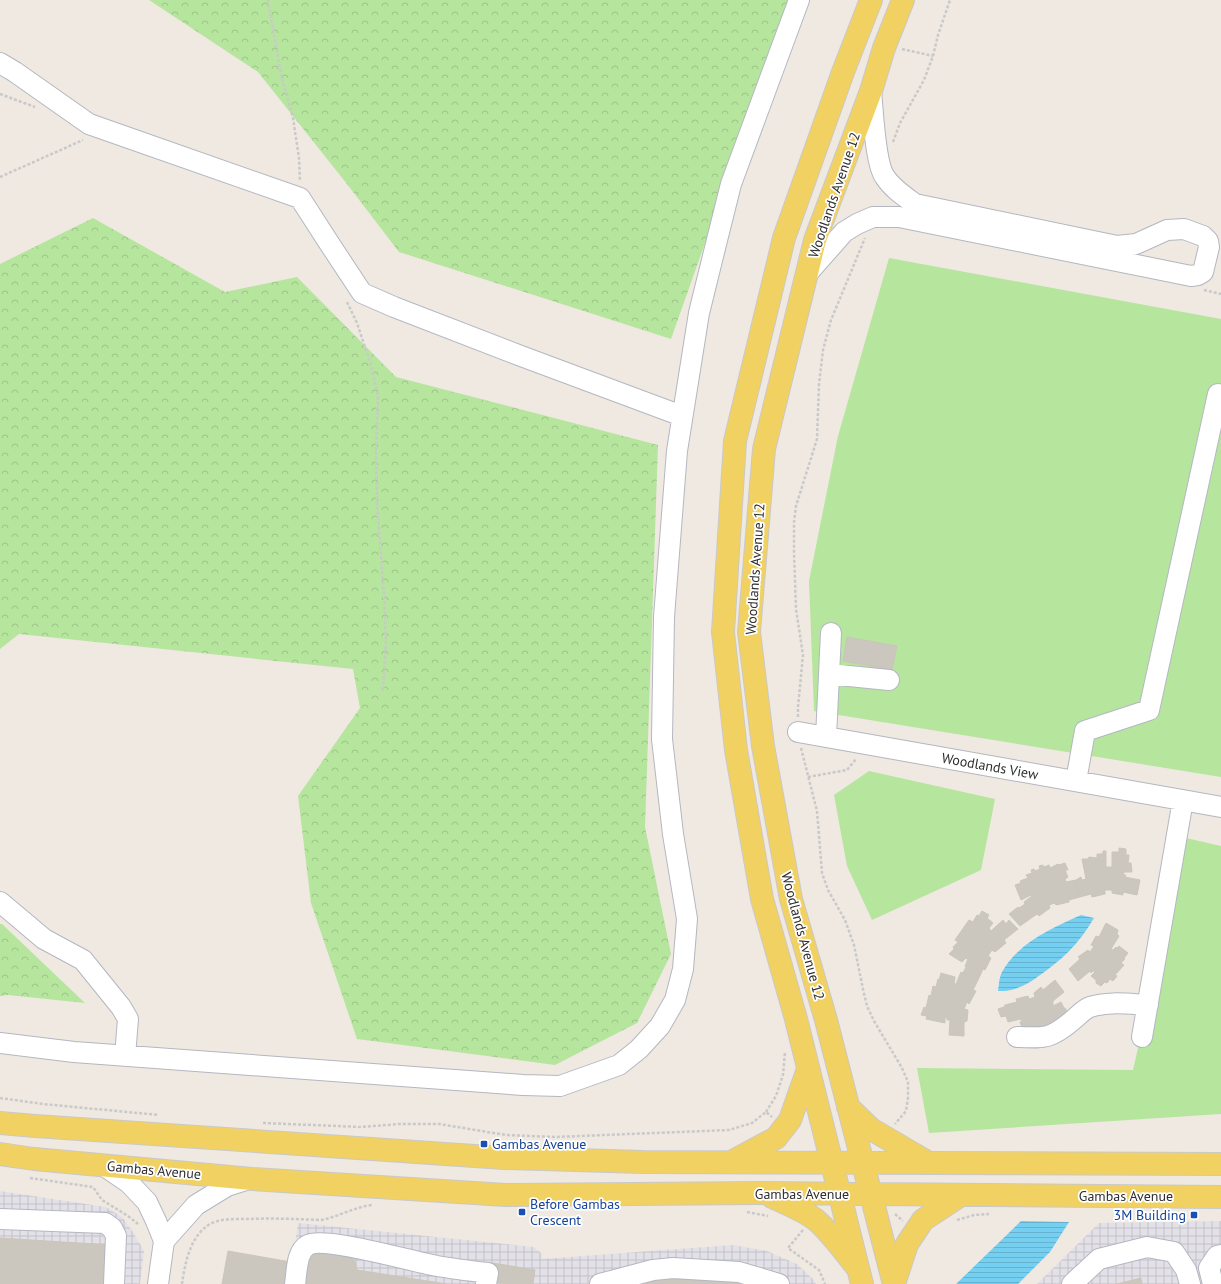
<svg xmlns="http://www.w3.org/2000/svg" width="1221" height="1284" viewBox="0 0 1221 1284" font-family="'PT Sans',sans-serif">
	<defs>
		<pattern id="industrial-grid" width="8" height="8" patternUnits="userSpaceOnUse"><rect width="8" height="8" fill="#e3e1e8"/><path d="M0 4h8M4 0v8" fill="none" stroke="#c3c1c7"/></pattern>
		<pattern id="forest-crowns" width="20" height="18" patternUnits="userSpaceOnUse"><rect width="20" height="18" fill="#b6e59e"/><path d="M2 6a3 3 0 1 1 6 0M12 15a3 3 0 1 1 6 0" fill="none" stroke="#9dc588"/></pattern>
		<pattern id="water-rules" width="6" height="5" patternUnits="userSpaceOnUse"><rect width="6" height="5" fill="#75cff0"/><path d="M0 2.5h6" fill="none" stroke="#66b2ce"/></pattern>
	</defs>
	<rect width="100%" height="100%" fill="#efe9e1"/>
	<path fill="url(#industrial-grid)" d="M0,1191L106,1207L122,1217L133,1232L144,1251L140,1284H0Z
		M1221,1221V1284H1037L1099,1223Z
		M298,1223L534,1247L542,1254L541,1259L733,1245L767,1251L797,1264L813,1279L816,1284H289Z"/>
	<path fill="#b6e59e" d="M889,258L1221,319V777L814,711L809,581L838,436Z
		M869,771L995,799L981,870L872,920L847,866L834,795Z
		M1186,838L1221,846V1114L929,1133L917,1068L1133,1070Z"/>
	<path fill="url(#forest-crowns)" d="M149,0H791L671,339L399,252L347,184L258,72Z
		M93,218L225,292L297,277L396,377L658,445L645,827L671,954L637,1023L555,1065L357,1039L311,903L298,796L360,708L353,669L19,634L0,649V264Z
		M0,924H2L85,1003L8,995L0,996Z"/>
	<path fill="url(#water-rules)" d="M1081,915L1094,918C1079,944 1061,961 1036,978C1025,986 1012,992 998,991C999,985 999,978 1002,972C1018,943 1052,928 1081,915Z
		M1021,1221L1069,1222L1050,1252L1018,1284H956Z"/>
	<path fill="#cbc7bf" stroke="#cbc5ba" d="M847,637L897,646L892,670L843,661Z
		M1119,848L1126,849V855H1129L1128,863H1131L1132,872H1124L1123,875H1126L1125,877L1140,880L1137,895L1123,892V895L1112,893V890H1105V894L1092,897L1091,894L1080,897L1076,880L1081,877L1082,880L1086,879L1082,859H1088L1089,857L1097,858V854H1103V851H1106V867H1112V852H1119Z
		M1065,863L1068,870H1065L1068,877L1065,879L1066,882L1076,880L1080,897L1069,900V902L1056,905L1055,903L1049,905L1050,908L1039,916L1037,914L1020,926L1009,914L1018,907L1019,908L1025,904L1024,902L1032,896L1031,895L1021,900L1015,885L1021,883L1020,881L1028,878L1026,875L1032,873L1031,870L1034,869L1035,871L1040,869L1039,866L1043,865L1044,867L1049,865L1050,868L1058,864L1059,865Z
		M982,911L989,915L987,918L993,923L989,928L991,931L1003,920L1006,924L1009,920L1018,929L1004,940L1006,943L995,952L992,950L988,956L991,958L985,970L983,969L978,980L963,973L966,967L965,966L968,959L966,958L962,962L949,954L954,949L953,947L958,942L955,940L969,920L973,922L977,915L979,916Z
		M1106,923L1118,930L1117,934L1119,936L1111,949L1113,950L1116,947L1117,948L1119,946L1128,953L1124,958L1125,959L1121,963L1124,965L1115,975L1117,976L1113,981L1110,979L1107,983L1105,982L1101,986L1096,983V980L1091,976L1095,972L1093,971L1091,973L1090,971L1078,981L1069,969L1080,959L1078,957L1088,950L1090,952L1094,946L1091,945L1096,936L1099,937Z
		M961,972L978,980L973,990L976,991L969,1004L967,1002L964,1009L968,1010L967,1021L964,1022V1036L949,1035L950,1020H947V1017L945,1018V1023L926,1019L927,1016L921,1015L924,1007L926,1008L929,995L931,996L933,986L936,987L938,979L939,980L941,973L955,977L954,984H956Z
		M1055,980L1064,992L1053,1001V1006L1061,1002L1064,1008H1065L1069,1015L1032,1034L1021,1025L1020,1022L1022,1021L1021,1019L1008,1022L1006,1016L1001,1017L998,1009L1004,1007L1005,1005L1017,1002L1016,999L1028,996L1029,999L1035,997L1034,993L1041,987L1043,990Z
		M0,1238L110,1245L107,1284H0Z
		M317,1250L351,1256L355,1262L357,1270L447,1284H304L307,1262L311,1255Z
		M228,1251L291,1262L287,1284H222Z
		M493,1263L535,1270L533,1284H507L490,1281Z
		M685,1268L737,1274L741,1284H622Z
		M1141,1278L1142,1284H1117Z"/>
	<g fill="none" stroke-linecap="round" stroke-linejoin="round">
		<defs>
			<path id="minor" d="M0,63L15,72L89,124L300,198L329,243L362,293L394,307L521,356L682,416
				M807,274L844,232L857,224L873,217H899L1191,276L1198,275L1203,272L1209,247L1208,241L1203,236L1184,229L1167,230L1136,244L1117,246L915,204C904,196 892,188 885,177C875,164 873,109 871,91
				M829,674L889,680
				M798,732L1221,807
				M826,737L831,633
				M1076,781L1085,731L1149,710L1218,394
				M0,902L44,939L83,960L121,1007L128,1019L125,1056
				M1017,1037C1045,1038 1051,1039 1073,1020C1078,1016 1084,1009 1090,1007C1108,1001 1129,1004 1148,1005
				M1142,1037L1183,800
				M0,1043L74,1052L523,1085L560,1086L619,1065L639,1049L660,1026L675,1000L683,969L687,919L673,834L662,739L664,617L677,451L699,313L717,240L731,184L799,0
				M104,1166L129,1183L147,1202L156,1221L164,1241L158,1284
				M0,1219L105,1223L112,1228L116,1236L114,1284
				M164,1241L196,1205L227,1186L249,1179
				M295,1284C297,1272 296,1251 308,1245C324,1236 414,1262 437,1266C454,1269 471,1271 488,1273L486,1284
				M600,1284L653,1270L673,1268L739,1272L779,1284
				M1072,1284L1099,1259L1147,1247L1174,1252L1186,1270L1190,1284
				M1213,1284L1209,1268L1217,1256L1221,1255"/>
			<path id="major" d="M848,1107L871,1129L929,1163
				M0,1123L35,1126L504,1158L643,1162L1221,1164
				M0,1154L34,1159L252,1179L506,1195L760,1193L1221,1197
				M733,1161L776,1138L790,1120L808,1069
				M772,1197C787,1204 803,1210 816,1220C831,1233 843,1250 855,1265
				M862,1284L796,1019L762,899L736,750L723,632L735,441L784,238L843,72L871,0
				M894,1284L826,1020L791,899L763,746L749,632L764,449L815,240L871,91L884,48L903,0
				M894,1284L907,1244L923,1220L961,1195"/>
		</defs>
		<use href="#minor" stroke="#b4b7c1" stroke-width="22"/>
		<use href="#major" stroke="#c9c9c9" stroke-width="24"/>
		<path stroke="#c9c9c9" stroke-width="2.5" stroke-dasharray="3 2" stroke-linecap="butt" d="M268,0L281,75L293,118L299,158L300,181
			M902,49L933,56
			M0,94L35,107
			M893,142L900,123L924,80L933,56L938,35L950,0
			M0,177L83,140
			M1204,290L1221,294
			M347,302L357,323L371,365L378,396L376,449L377,502L384,595L386,643L383,689
			M798,717V707L803,655L796,609L794,553V522L796,506L817,439L819,384L823,350L831,320L865,238
			M801,748L817,811L822,873L828,890L845,920L854,945L863,989L867,1006L874,1021L902,1068L908,1082V1098L906,1111L895,1124
			M808,777L847,770L856,759
			M0,1098L43,1104L159,1115
			M766,1112L776,1096L783,1075L785,1052
			M263,1123L361,1127L399,1124H439L506,1135L555,1137L729,1130L752,1123L766,1112L772,1117
			M30,1178L93,1187L102,1200L128,1216L138,1224
			M747,1212L768,1216
			M895,1214L903,1221
			M957,1220L974,1215L989,1214
			M803,1230L788,1248L819,1270L825,1284
			M182,1284C185,1263 190,1236 210,1224C222,1218 236,1219 249,1219C273,1218 297,1219 321,1220C338,1217 354,1207 372,1205"/>
		<use href="#minor" stroke="#fff" stroke-width="20"/>
		<use href="#major" stroke="#f2d163" stroke-width="22"/>
	</g>
	<g fill="#1a4fb4" stroke="#fff" stroke-width="1.5">
		<rect x="480" y="1140" width="8" height="8" rx="2"/>
		<rect x="518" y="1208" width="8" height="8" rx="2"/>
		<rect x="1190" y="1211" width="8" height="8" rx="2"/>
	</g>
	<g text-anchor="middle" dominant-baseline="central" stroke-width="3.5" stroke-linejoin="round" paint-order="stroke">
		<g font-size="14" fill="#2e2e2e" stroke="#fff">
			<text transform="translate(834 195) rotate(-71)">Woodlands Avenue 12</text>
			<text transform="translate(755 569) rotate(-86)">Woodlands Avenue 12</text>
			<text transform="translate(990 766) rotate(10)">Woodlands View</text>
			<text transform="translate(803 936) rotate(75)">Woodlands Avenue 12</text>
			<text transform="translate(154 1170) rotate(5)">Gambas Avenue</text>
			<text x="802" y="1194">Gambas Avenue</text>
			<text x="1126" y="1196">Gambas Avenue</text>
		</g>
		<g font-size="14" fill="#164399" stroke="#fff" text-anchor="start">
			<text x="492" y="1144">Gambas Avenue</text>
			<text x="530" y="1204">Before Gambas<tspan x="530" dy="16">Crescent</tspan></text>
			<text x="1186" y="1215" text-anchor="end">3M Building</text>
		</g>
	</g>
</svg>
